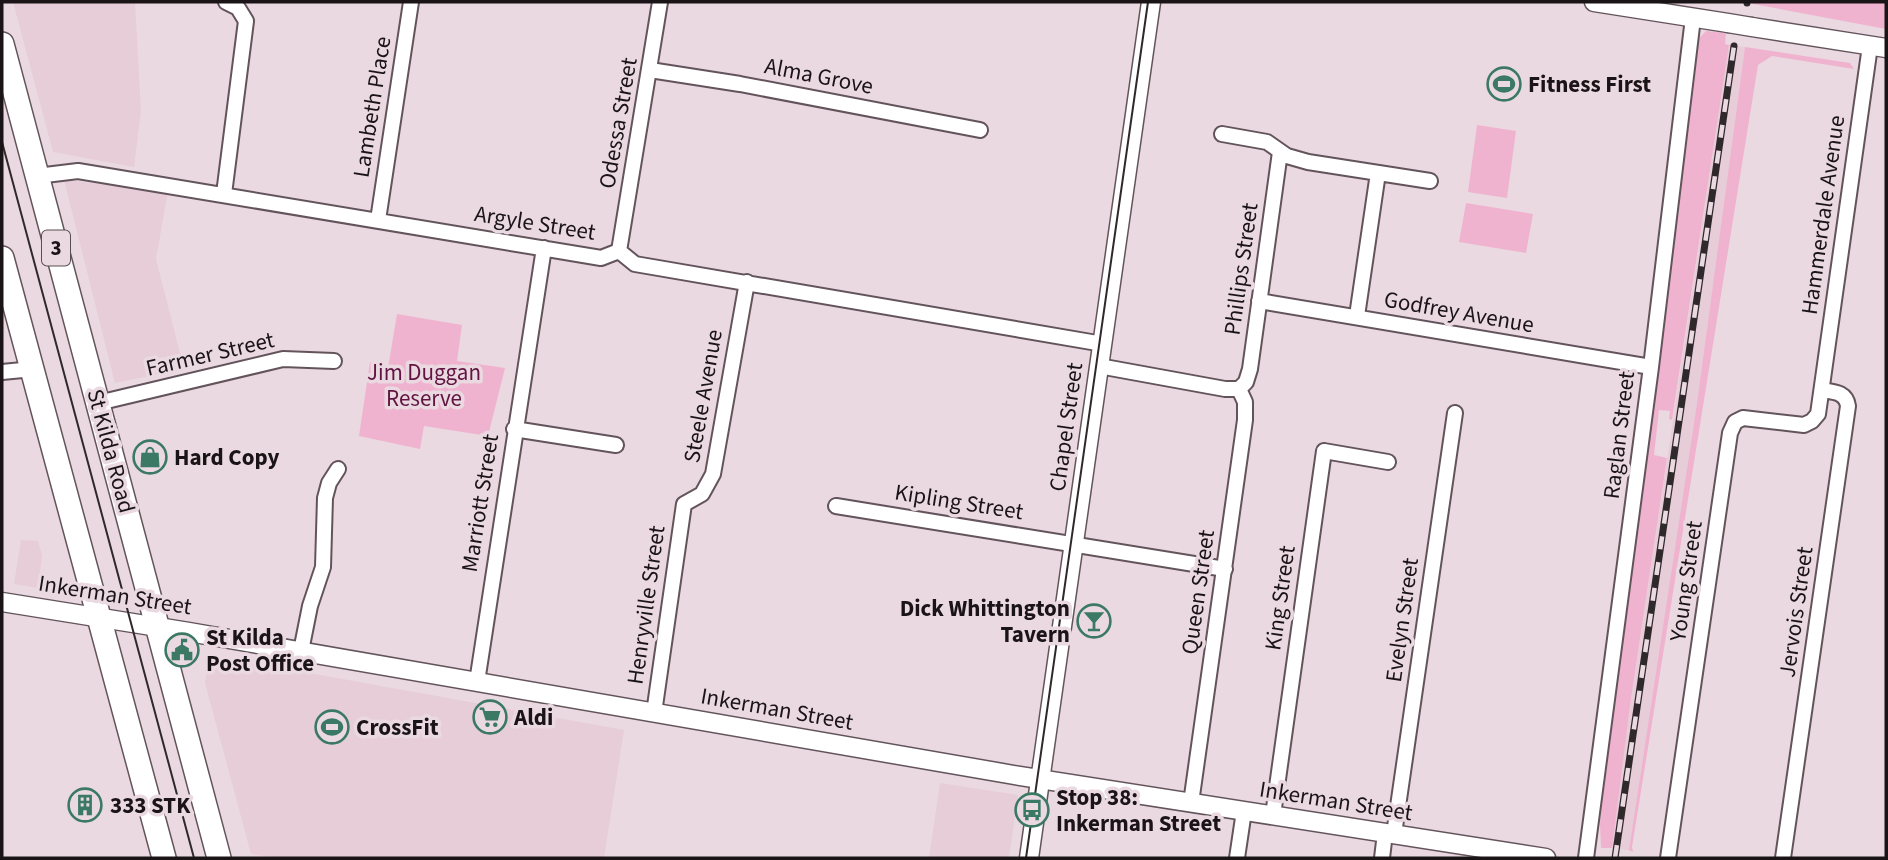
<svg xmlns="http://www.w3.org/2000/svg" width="1888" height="860" viewBox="0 0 1888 860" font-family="'Source Sans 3',sans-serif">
	<rect width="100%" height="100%" fill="#ead9e0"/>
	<path fill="#e6cdd8" d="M13,2H135L141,111L134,167L53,152Z
		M1729,45L1745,47L1697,403L1632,832L1629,850L1612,848L1618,789Z
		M64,180L168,191L156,259L184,369L115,383Z
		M21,540L38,541L42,555L38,588L14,584Z
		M210,655L624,730L604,858H277L251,854L205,683Z
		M940,783L1018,795L1009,858H929Z"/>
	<path fill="#f0b3cf" d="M1753,2H1886V29L1753,4Z
		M1706,31L1726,33L1725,44L1729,45L1672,420L1669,419L1670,411L1659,410L1654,455L1667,458L1630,706L1612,848H1601L1600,824L1602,790L1699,38Z
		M1745,47L1850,63L1854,69L1772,56L1758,65L1632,847L1633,852L1629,850L1697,403Z
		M1477,125L1516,131L1507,198L1468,192Z
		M1466,203L1533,214L1526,253L1459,242Z
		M397,314L462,325L457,361L505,368L488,436L424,426L420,449L359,436L370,362L388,368Z"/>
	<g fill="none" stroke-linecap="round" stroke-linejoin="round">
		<defs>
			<path id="minor" d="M650,70L740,84L980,130
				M1222,134L1267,142L1287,156L1308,162L1430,181
				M37,176L78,171L601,258L619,251L635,264L1103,344
				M224,194L246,21L238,8L226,2
				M378,220L411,2
				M619,251L660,2
				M1259,301L1651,367
				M1357,316L1378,173
				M1099,366L1225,389H1239
				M2,372L33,369
				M1239,389L1246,382L1250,369L1280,152
				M98,403L283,359L334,361
				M514,429L616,445
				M836,506L1225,569
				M301,651L310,606L323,567L325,498L329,483L338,469
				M477,682L544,248
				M654,713L684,504L702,494L713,474L747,282
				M1191,803L1245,420V402L1239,389
				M1273,815L1324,451L1388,462
				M1394,834L1455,413
				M1237,858L1244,811
				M1382,858L1385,833
				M1586,858L1651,367L1693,18
				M1668,858L1730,433L1735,422L1743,418L1804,425L1812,421L1818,414L1870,46
				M1783,858L1848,406C1846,392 1834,392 1822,390"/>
			<path id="tertiary" d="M1594,2L1728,23
				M1752,27L1886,48
				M2,602L189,632L1014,775L1546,858
				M1029,858L1151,2"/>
			<path id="trunk" d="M2,44L219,858
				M2,258L164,858"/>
		</defs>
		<use href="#minor" stroke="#63545b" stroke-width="18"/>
		<use href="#tertiary" stroke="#63545b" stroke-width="21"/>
		<use href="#trunk" stroke="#63545b" stroke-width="26"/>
		<use href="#minor" stroke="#fff" stroke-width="14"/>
		<use href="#tertiary" stroke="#fff" stroke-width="18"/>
		<use href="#trunk" stroke="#fff" stroke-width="23"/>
		<path stroke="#30292b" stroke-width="2" d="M2,142L194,858
			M1026,858L1148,2"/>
		<defs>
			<path id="rail" d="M1747,3V2
				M1615,858L1734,46"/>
		</defs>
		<use href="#rail" stroke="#30292b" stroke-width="7"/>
		<use href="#rail" stroke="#ead9e0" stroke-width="4.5" stroke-dasharray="13" stroke-linecap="butt"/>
		<defs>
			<path id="tertiary-bridge" d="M1728,23L1752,27"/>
		</defs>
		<use href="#tertiary-bridge" stroke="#63545b" stroke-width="21" stroke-linecap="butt"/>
		<use href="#tertiary-bridge" stroke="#fff" stroke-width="18"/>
	</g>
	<defs>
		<symbol id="stadium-ring" viewBox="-11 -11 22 22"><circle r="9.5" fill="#ead9e0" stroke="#3b7964" stroke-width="1.5"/><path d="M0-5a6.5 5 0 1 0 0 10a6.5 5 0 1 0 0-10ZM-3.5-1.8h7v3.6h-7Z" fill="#3b7964"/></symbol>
		<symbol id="shop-ring" viewBox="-11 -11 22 22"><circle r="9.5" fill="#ead9e0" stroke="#3b7964" stroke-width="1.5"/><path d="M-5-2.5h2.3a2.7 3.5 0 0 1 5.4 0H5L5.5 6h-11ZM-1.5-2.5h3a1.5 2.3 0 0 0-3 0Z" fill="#3b7964"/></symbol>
		<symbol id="bar-ring" viewBox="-11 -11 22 22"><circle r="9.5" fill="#ead9e0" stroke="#3b7964" stroke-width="1.5"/><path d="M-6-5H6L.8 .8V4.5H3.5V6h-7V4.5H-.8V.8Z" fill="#3b7964"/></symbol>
		<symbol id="civic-ring" viewBox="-11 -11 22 22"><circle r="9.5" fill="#ead9e0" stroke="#3b7964" stroke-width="1.5"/><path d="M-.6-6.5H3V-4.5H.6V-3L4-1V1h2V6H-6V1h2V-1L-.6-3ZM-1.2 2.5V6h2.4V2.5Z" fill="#3b7964"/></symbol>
		<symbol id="supermarket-ring" viewBox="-11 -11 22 22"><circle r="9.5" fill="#ead9e0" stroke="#3b7964" stroke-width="1.5"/><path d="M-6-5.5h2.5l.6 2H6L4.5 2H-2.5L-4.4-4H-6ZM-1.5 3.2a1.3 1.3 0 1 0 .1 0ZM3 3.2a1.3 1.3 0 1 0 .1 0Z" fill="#3b7964"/></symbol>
		<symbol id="building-ring" viewBox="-11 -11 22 22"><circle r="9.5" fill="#ead9e0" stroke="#3b7964" stroke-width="1.5"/><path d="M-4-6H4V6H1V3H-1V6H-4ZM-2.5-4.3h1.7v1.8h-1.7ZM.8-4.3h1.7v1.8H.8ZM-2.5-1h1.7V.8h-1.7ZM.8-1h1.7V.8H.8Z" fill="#3b7964"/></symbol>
		<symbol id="bus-ring" viewBox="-11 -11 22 22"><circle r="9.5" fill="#ead9e0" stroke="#3b7964" stroke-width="1.5"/><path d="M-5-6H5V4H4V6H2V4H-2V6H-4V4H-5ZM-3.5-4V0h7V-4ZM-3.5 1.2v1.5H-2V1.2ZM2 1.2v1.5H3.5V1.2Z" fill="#3b7964"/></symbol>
	</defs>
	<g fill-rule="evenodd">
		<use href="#stadium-ring" x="1485" y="65" width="38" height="38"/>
		<use href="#shop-ring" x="131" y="438" width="38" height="38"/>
		<use href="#bar-ring" x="1075" y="602" width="38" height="38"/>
		<use href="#civic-ring" x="163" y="631" width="38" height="38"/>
		<use href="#supermarket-ring" x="471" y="698" width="38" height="38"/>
		<use href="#stadium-ring" x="313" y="708" width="38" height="38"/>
		<use href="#building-ring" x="66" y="786" width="38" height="38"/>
		<use href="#bus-ring" x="1013" y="791" width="38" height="38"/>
	</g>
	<g text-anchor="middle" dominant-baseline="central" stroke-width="7" stroke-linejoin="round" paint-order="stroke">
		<rect fill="#ead9e0" stroke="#584f53" stroke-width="2" x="42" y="230.5" width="28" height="35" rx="5"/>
		<g font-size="21" font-weight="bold" fill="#1a1416">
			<text x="56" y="248">3</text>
		</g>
		<g font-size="23" fill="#1a1416" stroke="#ead9e0">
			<text transform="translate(819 76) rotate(11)">Alma Grove</text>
			<text transform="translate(372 107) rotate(-81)">Lambeth Place</text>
			<text transform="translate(618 123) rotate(-80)">Odessa Street</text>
			<text transform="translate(1823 215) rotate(-82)">Hammerdale Avenue</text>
			<text transform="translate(535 223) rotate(9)">Argyle Street</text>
			<text transform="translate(1241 269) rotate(-82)">Phillips Street</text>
			<text transform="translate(1459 312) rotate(10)">Godfrey Avenue</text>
			<text transform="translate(210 354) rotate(-13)">Farmer Street</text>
			<text transform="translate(703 396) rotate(-80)">Steele Avenue</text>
			<text transform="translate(1066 427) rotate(-82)">Chapel Street</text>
			<text transform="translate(1619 435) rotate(-83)">Raglan Street</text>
			<text transform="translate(111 451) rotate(75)">St Kilda Road</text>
			<text transform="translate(959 502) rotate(9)">Kipling Street</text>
			<text transform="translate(480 503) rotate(-81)">Marriott Street</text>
			<text transform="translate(1686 581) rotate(-82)">Young Street</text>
			<text transform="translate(1198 592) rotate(-82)">Queen Street</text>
			<text transform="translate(115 595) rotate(9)">Inkerman Street</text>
			<text transform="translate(1280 598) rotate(-82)">King Street</text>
			<text transform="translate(646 605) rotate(-82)">Henryville Street</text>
			<text transform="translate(1796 612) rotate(-82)">Jervois Street</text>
			<text transform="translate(1402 620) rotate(-82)">Evelyn Street</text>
			<text transform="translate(777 709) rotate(10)">Inkerman Street</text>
			<text transform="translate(1336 801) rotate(9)">Inkerman Street</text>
		</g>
		<g font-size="23" font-weight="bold" fill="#1a1416" stroke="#ead9e0" text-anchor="start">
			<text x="1528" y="84">Fitness First</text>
			<text x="174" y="457">Hard Copy</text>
			<text x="1070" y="608" text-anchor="end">Dick Whittington<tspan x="1070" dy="26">Tavern</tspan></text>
			<text x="206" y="637">St Kilda<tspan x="206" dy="26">Post Office</tspan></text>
			<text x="514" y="717">Aldi</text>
			<text x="356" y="727">CrossFit</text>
			<text x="1056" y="797">Stop 38:<tspan x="1056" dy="26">Inkerman Street</tspan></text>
			<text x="110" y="805">333 STK</text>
		</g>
		<g font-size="23" fill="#611441" stroke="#ead9e0">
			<text x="424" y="372">Jim Duggan<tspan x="424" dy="26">Reserve</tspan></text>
		</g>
	</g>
	<rect width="1888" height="860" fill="none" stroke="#1a1416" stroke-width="7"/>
</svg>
